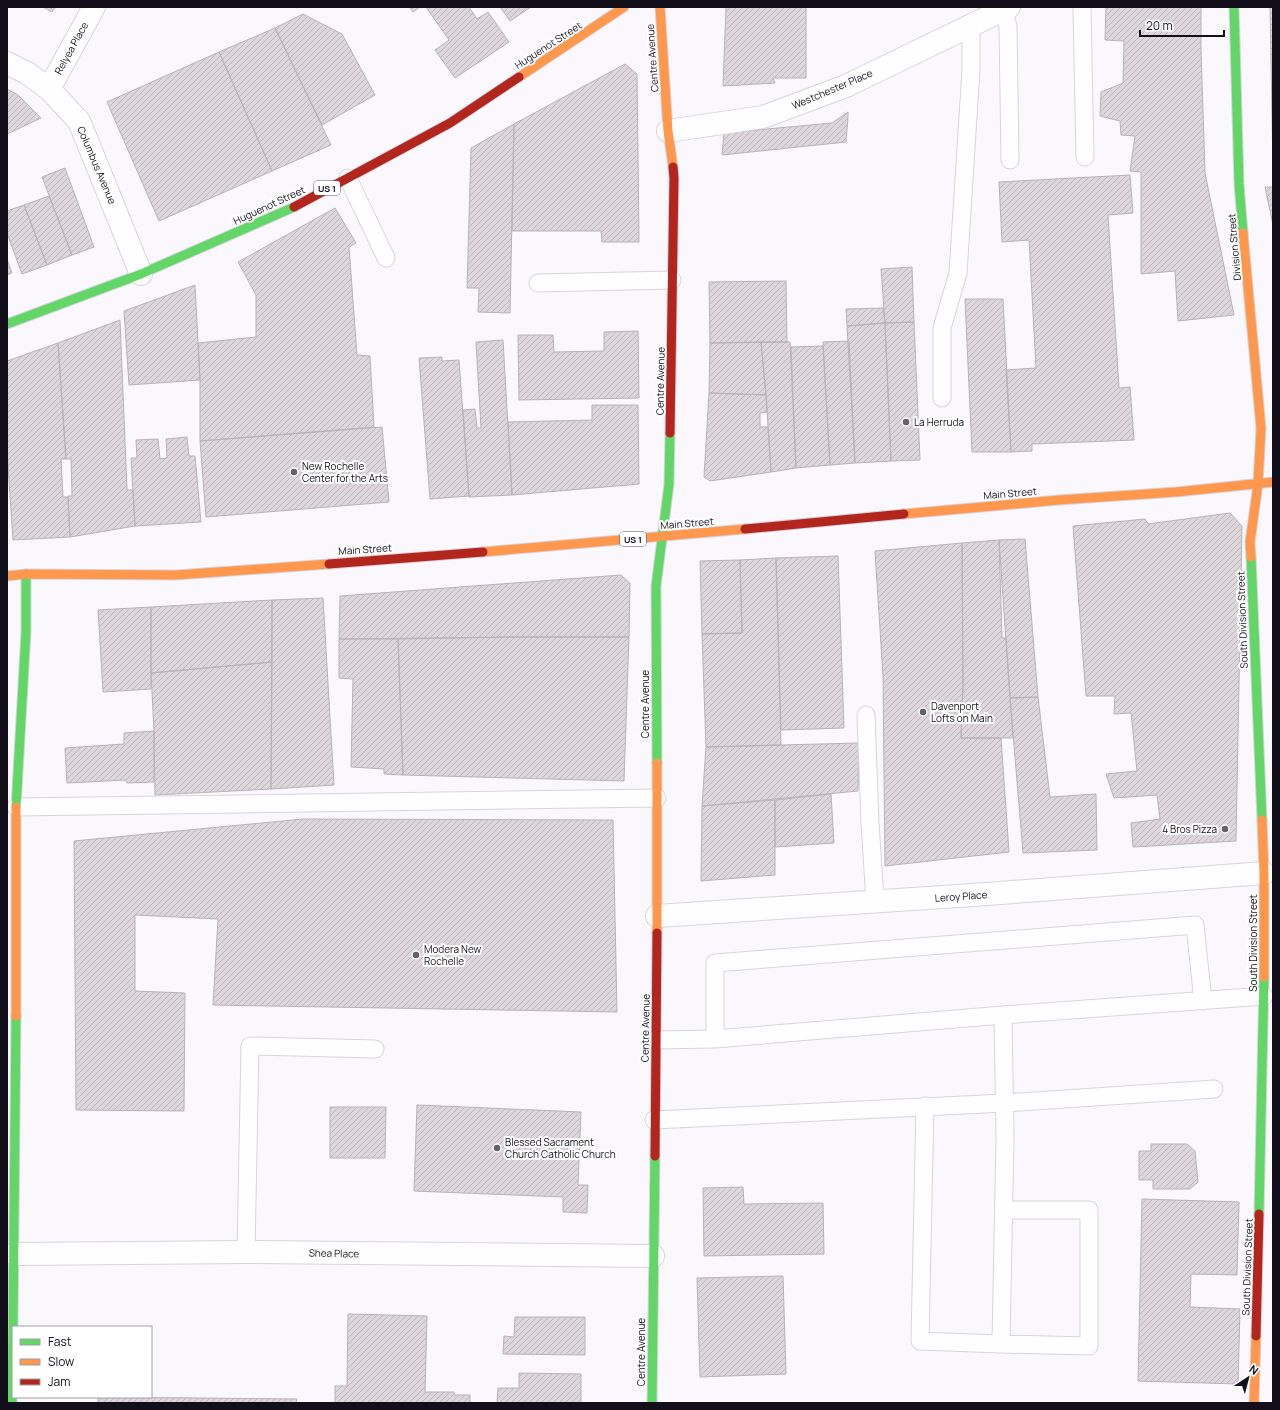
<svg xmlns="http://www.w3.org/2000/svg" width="1280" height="1410" viewBox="0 0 1280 1410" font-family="Manrope,sans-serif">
	<defs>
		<pattern id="building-hatch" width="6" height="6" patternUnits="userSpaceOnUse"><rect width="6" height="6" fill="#ddd6db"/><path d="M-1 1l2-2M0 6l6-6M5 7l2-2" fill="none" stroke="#bdb6bb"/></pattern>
	</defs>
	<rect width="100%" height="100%" fill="#faf8fd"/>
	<path fill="url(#building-hatch)" stroke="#b9b2b7" d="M43,7H55L52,12Z
		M410,7H420L413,12Z
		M426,7H469L477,19L488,12L509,42L455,78L435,50L449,40Z
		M500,7H531L510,21Z
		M726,7H806V78H773L775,83L723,86Z
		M1106,7H1201V49L1205,173L1234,315L1178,321L1175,271L1141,274V172L1130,171L1135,136L1121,135L1120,121L1100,116L1101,92L1123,83L1124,41L1105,40Z
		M1270,7H1273V169Z
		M303,14L342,34L375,95L322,125L275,28Z
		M275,28L331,145L272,171L219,52Z
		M219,52L272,171L159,221L107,102Z
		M625,64L637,74L639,242H602L601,231H512L514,124Z
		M7,89L18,95L41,118L7,134Z
		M848,112V117L846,142L722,155L724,133L832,123Z
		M514,124L510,313L478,312L479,288H467L471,148Z
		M65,168L94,247L72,255L42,177Z
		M1130,175L1133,213L1108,215L1119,388L1130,387L1134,440L1032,444V451L1011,452L1006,370L1036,368L1029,240L1002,242L999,182Z
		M1265,187H1273V225Z
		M49,196L72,255L47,265L24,205Z
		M24,205L47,265L22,274L7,233V211Z
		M335,208L356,243L349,247L357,355L370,356L374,427L200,441V380L198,343L256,337V295L238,262Z
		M7,259L12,273L7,275Z
		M912,267L914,322L885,323L881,269Z
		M786,281L787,342L710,343L709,282Z
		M195,285L200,380L129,385L124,311Z
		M965,299H1003L1011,452H972Z
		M883,308L885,323L847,326L846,309Z
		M120,320L127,490H133L135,526L70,537L68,496H72L71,459H66L58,343Z
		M914,322L920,460L891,461L885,323Z
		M885,323L891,461L855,463L847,326Z
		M638,331L639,398L519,400L518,335H553L554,352L604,351V332Z
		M503,340L512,495L469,497L463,410L475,409L477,428H481L476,342Z
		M849,341L855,463L830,465L823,342Z
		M761,342L766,395L709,393L710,343Z
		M761,342H790L796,468L771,472L766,395Z
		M58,343L66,459H61L63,497H68L70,537L13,540L7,451V361Z
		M823,346L830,465L796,468L791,347Z
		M442,357V361L459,360L469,496L430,499L419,358Z
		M709,393L766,395L767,412L760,413V427H768L771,472L710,481L704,477Z
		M592,405H638L639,484L512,495L508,422L592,420Z
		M382,427L389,502L206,517L200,441Z
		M187,437L189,456H195L201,522L135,526L131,458H137L136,440L158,439L160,459L167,458L166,439Z
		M1230,513L1242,526L1236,841L1133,847L1131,823L1160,819L1157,795L1114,798L1106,774L1137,771L1131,713L1114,714L1115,696H1086L1073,526L1145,519L1148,524Z
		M1025,539L1038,697L1010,698L999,540Z
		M999,540L1002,638H1006L1013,738H961L963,686L962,543Z
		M962,543L963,686L961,738H1001L1009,852L885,866L883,676L875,551Z
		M838,556L844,728L781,730L776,558Z
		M776,558L781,745L706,747L702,634L742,633L740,560Z
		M740,560L742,633L702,634L700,561Z
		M621,575L630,583L629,637H515L339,639L340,596Z
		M323,598L334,785L271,789L272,600Z
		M272,600V662L151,673V607Z
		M151,607V689L103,692L98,610Z
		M515,637H629L624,781L403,775L398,639Z
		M339,639H398L403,775L384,774V769L351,767L353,679L339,678Z
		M272,662L271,789L155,795L154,731L151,673Z
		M1038,697L1050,797L1096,794L1097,850L1023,853L1010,698Z
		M154,731V782L127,783L126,780L67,783L65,748L124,744V733Z
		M859,743L858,791L702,806L706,747Z
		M831,794L834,843L775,847V800Z
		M775,800V875L701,881L702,806Z
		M303,819L613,820L617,1012L213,1005L218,919L135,915V991L185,993L184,1111L76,1110L74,841Z
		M417,1105L581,1112L578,1185H588L587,1213L563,1212V1197L414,1191Z
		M330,1107H386L385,1158H330Z
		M1151,1144H1187L1195,1151L1198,1182L1190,1189H1153V1180H1139V1151H1151Z
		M743,1187L744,1204L823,1203L824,1254L704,1256L703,1188Z
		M1142,1199L1239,1202L1237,1275L1191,1274L1190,1307L1240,1309L1238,1384L1138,1381Z
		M783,1276L786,1374L700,1377L697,1278Z
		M348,1314L427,1316L425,1392H454V1395H470V1403H335V1386H347Z
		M515,1317H585V1355L503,1354L504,1336L514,1337Z
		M519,1373L581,1374V1403H497L498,1388H519Z
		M98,1397L297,1399L296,1403H98Z"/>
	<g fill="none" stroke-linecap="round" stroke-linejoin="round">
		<defs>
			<path id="lane" d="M1082,7L1085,157
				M1004,9L1008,27L1010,160
				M348,178L386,258
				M538,283L672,280
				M942,398V328L958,273L971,70V25
				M866,715L870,823L875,901
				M16,807L657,798
				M1003,1015L1005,1137L1001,1344L1089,1346V1210H1004
				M715,1039V963L1195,925L1203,1001
				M656,1040L715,1039L1003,1015L1264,996
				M925,1106L920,1341L1001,1344
				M654,1120L1005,1103L1214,1089
				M246,1252L250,1046L375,1049"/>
			<path id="street" d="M7,63L27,73L49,89L79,121L141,274
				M49,89L94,7
				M668,131L763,117L846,86L1009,7
				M657,916L973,895L1264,873
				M15,1254L246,1252L653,1256"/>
			<path id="fast" d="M1234,7L1239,184L1243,233
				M7,324L141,274L294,207
				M1251,557L1262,820
				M657,763L656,586L669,484L670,433
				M16,807L26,632V574
				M1259,1214L1264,977
				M13,1327L16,1016
				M12,1403L13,1328
				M652,1403L655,1156"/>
			<path id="slow" d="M660,7L668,131L673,167
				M519,77L624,7
				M1243,233L1261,428L1258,484L1250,542L1251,557
				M904,514L1059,500L1176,492L1273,482
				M483,552L745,529
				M7,576L26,574L176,575L329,564
				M657,763V933
				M1262,820L1264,873V977
				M16,1016V807
				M1254,1403L1256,1336"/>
			<path id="jam" d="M294,207L450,123L519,77
				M670,433L674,178L673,167
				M745,529L904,514
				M329,564L483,552
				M655,1156L657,933
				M1256,1336L1259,1214"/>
		</defs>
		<use href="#lane" stroke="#d7d4dd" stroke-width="19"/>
		<use href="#street" stroke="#d7d4dd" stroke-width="24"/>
		<use href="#fast" stroke="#d7d4dd" stroke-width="11"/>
		<use href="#slow" stroke="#d7d4dd" stroke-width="11"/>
		<use href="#jam" stroke="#d7d4dd" stroke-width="11"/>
		<use href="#lane" stroke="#fefeff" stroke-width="17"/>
		<use href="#street" stroke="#fefeff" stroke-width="22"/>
		<use href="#fast" stroke="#63d668" stroke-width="9"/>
		<use href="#slow" stroke="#ff974d" stroke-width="9"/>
		<use href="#jam" stroke="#b3261e" stroke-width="9"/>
	</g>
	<g fill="#636169" stroke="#fff" stroke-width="1.5">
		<circle cx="906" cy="422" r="4"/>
		<circle cx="294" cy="472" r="4"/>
		<circle cx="923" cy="712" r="4"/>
		<circle cx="1225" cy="829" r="4"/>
		<circle cx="416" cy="955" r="4"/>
		<circle cx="497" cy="1148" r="4"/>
	</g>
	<g text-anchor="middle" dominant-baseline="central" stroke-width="4" stroke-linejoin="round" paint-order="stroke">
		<g fill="#fff" stroke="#59575f" stroke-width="1">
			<rect x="314" y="181" width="26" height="14" rx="3"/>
			<rect x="620" y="532" width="26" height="14" rx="3"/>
		</g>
		<g font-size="9" font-weight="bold" fill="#120f1a">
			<text x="327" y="188">US 1</text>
			<text x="633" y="539">US 1</text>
		</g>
		<g font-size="10" fill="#120f1a" stroke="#fff">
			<text transform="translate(548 45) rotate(-33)">Huguenot Street</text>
			<text transform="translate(71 48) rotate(-61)">Relyea Place</text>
			<text transform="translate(652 58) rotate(-94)">Centre Avenue</text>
			<text transform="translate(832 89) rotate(-23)">Westchester Place</text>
			<text transform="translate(97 165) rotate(67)">Columbus Avenue</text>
			<text transform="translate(269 205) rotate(-25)">Huguenot Street</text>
			<text transform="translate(1234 247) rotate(-95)">Division Street</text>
			<text transform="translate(660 381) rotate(-89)">Centre Avenue</text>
			<text transform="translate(1010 493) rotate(-5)">Main Street</text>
			<text transform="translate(687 523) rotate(-5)">Main Street</text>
			<text transform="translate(365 549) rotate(-4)">Main Street</text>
			<text transform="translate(1242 620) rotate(-92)">South Division Street</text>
			<text transform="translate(645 704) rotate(-90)">Centre Avenue</text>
			<text transform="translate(961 896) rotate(-4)">Leroy Place</text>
			<text transform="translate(1253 943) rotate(-90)">South Division Street</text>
			<text transform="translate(645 1028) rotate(-89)">Centre Avenue</text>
			<text transform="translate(334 1253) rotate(1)">Shea Place</text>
			<text transform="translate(1247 1267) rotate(-88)">South Division Street</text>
			<text transform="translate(641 1352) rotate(-90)">Centre Avenue</text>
		</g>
		<g font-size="10" fill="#120f1a" stroke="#fff" text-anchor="start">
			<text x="914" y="422">La Herruda</text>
			<text x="302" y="466">New Rochelle<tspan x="302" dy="12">Center for the Arts</tspan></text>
			<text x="931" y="706">Davenport<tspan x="931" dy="12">Lofts on Main</tspan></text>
			<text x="1217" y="829" text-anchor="end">4 Bros Pizza</text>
			<text x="424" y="949">Modera New<tspan x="424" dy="12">Rochelle</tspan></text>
			<text x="505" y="1142">Blessed Sacrament<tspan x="505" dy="12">Church Catholic Church</tspan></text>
		</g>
	</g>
	<rect width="1280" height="1410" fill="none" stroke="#120f1a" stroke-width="16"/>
	<rect x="12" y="1326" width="140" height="72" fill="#ffffff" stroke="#a09fa3"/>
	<rect x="20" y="1339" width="20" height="6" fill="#63d668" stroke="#a09fa3"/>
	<text x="48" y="1346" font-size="12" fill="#120f1a">Fast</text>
	<rect x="20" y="1359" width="20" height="6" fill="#ff974d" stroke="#a09fa3"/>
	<text x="48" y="1366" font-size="12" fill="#120f1a">Slow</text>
	<rect x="20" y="1379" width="20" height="6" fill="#b3261e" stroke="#a09fa3"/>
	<text x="48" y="1386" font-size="12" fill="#120f1a">Jam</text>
	<g transform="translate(1248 1378) rotate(36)" stroke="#ffffff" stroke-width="3" paint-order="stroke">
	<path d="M0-3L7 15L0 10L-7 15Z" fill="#120f1a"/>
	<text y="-6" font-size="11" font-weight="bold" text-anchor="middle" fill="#120f1a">N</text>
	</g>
	<path d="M1140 30v6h84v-6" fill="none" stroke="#120f1a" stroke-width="2"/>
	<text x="1146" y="30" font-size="12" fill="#120f1a" stroke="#ffffff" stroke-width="3" paint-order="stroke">20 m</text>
</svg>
